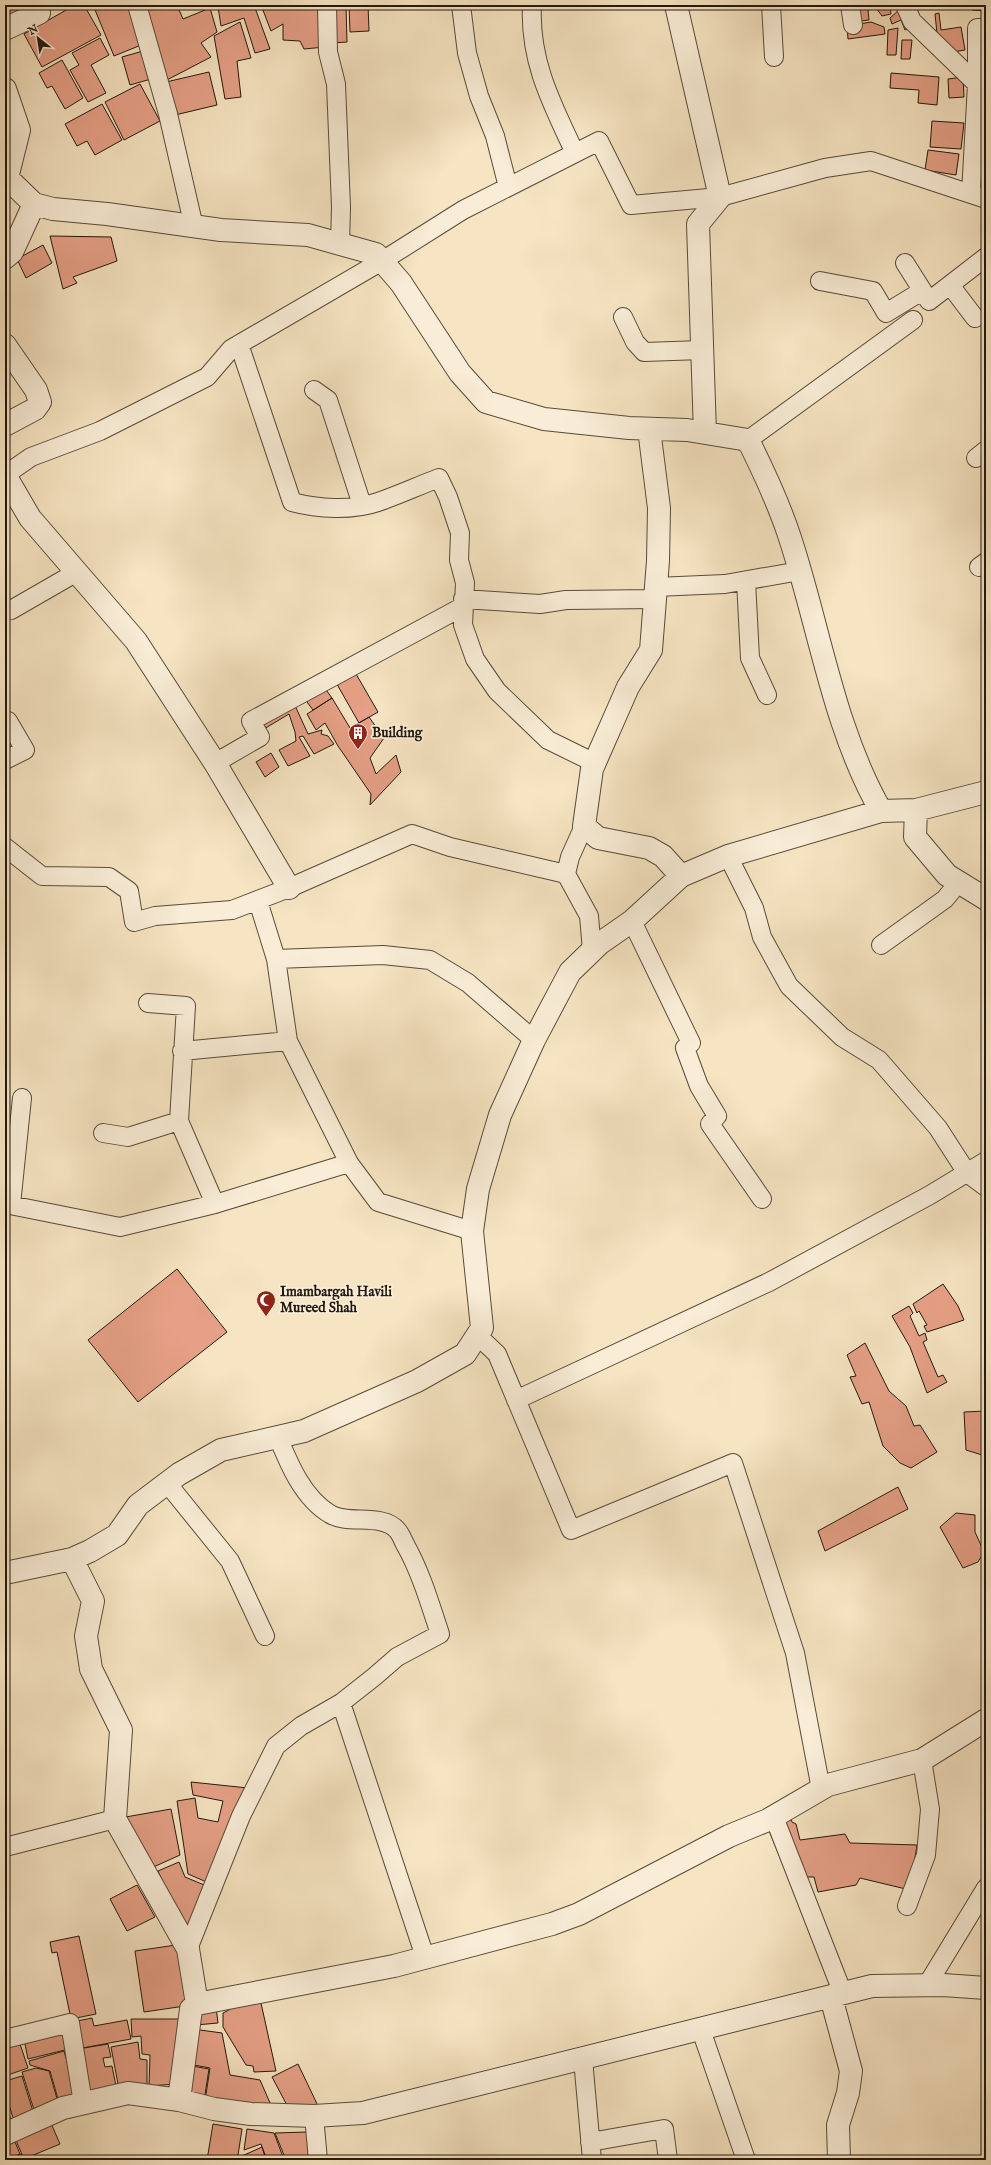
<svg xmlns="http://www.w3.org/2000/svg" width="991" height="2165" viewBox="0 0 991 2165" font-family="'IM FELL English',serif">
	<rect width="100%" height="100%" fill="#f6e4c2"/>
	<filter id="stains"><feTurbulence type="fractalNoise" baseFrequency=".005" numOctaves="4"/><feColorMatrix values="0 0 0 0 .2 0 0 0 0 .09 0 0 0 0 .02 0 0 0 .5 -.17"/></filter>
	<radialGradient id="worn" r=".72"><stop offset=".6" stop-color="#630" stop-opacity="0"/><stop offset="1" stop-color="#630" stop-opacity=".3"/></radialGradient>
	<path fill="#e6a087" stroke="#22180d" d="M5,5H39L5,21Z
		M75,5H84L101,35L42,67L24,34Z
		M93,5L112,7L130,5L146,43L114,56Z
		M151,5H177L183,19L210,8L217,32L201,43L211,57L163,82L143,10Z
		M223,5H254L270,49L255,53L244,18L221,26L218,7Z
		M261,5H324L325,47L304,49L300,41L283,40V24L271,31Z
		M331,5H346L347,42L332,43Z
		M349,5H368L369,31L350,32Z
		M852,5H890L891,14L882,16L876,8L868,10L869,20L854,22Z
		M973,5H986V11L972,10Z
		M900,9L910,28L905,30L901,20L892,24L890,18Z
		M939,13L941,30L961,27L965,50L953,52L937,33L935,14Z
		M240,22L251,58L237,61L241,97L225,99L214,36Z
		M871,22L884,27L885,34L848,39L847,26Z
		M898,28L896,55H887L888,30Z
		M100,38L109,55L91,65L106,93L88,102L70,70L79,65L72,53Z
		M902,40H912L910,59H901Z
		M143,51L151,79L130,85L122,57Z
		M62,60L83,98L65,109L52,86L47,88L39,73Z
		M209,72L217,105L175,115L166,82Z
		M891,73L939,77L937,105L918,103L919,90L890,88Z
		M963,77L964,97L949,98L948,79Z
		M140,84L160,121L124,140L105,102Z
		M102,104L122,140L95,155L87,141L77,146L65,124Z
		M932,121L964,123L961,149L930,147Z
		M928,150L959,154L956,175L925,170Z
		M50,236L111,237L117,261L73,277L77,283L63,289Z
		M43,245L52,263L26,278L17,259Z
		M352,667L378,712L359,723L334,679Z
		M321,683L332,698L313,710L301,694Z
		M332,698L350,728L369,717L384,738L370,758L376,774L396,755L401,772L370,805L371,794L338,746L325,723L316,730L307,714Z
		M292,699L308,734L322,730L321,734L328,736L334,744L314,754L303,736L299,737L310,756L288,766L279,750L296,741L295,732L289,714L264,729L259,720Z
		M271,753L279,767L265,777L256,762Z
		M177,1269L227,1332L138,1402L88,1340Z
		M943,1284L958,1306L964,1320L927,1332L924,1326L927,1325L919,1311L917,1313L913,1304Z
		M909,1306L913,1313L910,1316L919,1336L925,1333L927,1340L923,1342L938,1377L943,1375L947,1382L927,1393L910,1347L892,1316Z
		M865,1343L889,1391L906,1406L914,1426L920,1425L937,1452L911,1468L900,1463L883,1446L869,1402L862,1404L850,1377L856,1376L847,1355Z
		M986,1411V1451L982,1455L966,1450L964,1412Z
		M898,1487L908,1509L825,1551L818,1531Z
		M956,1513L975,1515V1532L984,1552L978,1562L963,1568L940,1527Z
		M191,1782L248,1788L209,1883L188,1874L177,1801L195,1798L198,1818L218,1822L223,1801L193,1795Z
		M171,1809L180,1855L149,1869L120,1818Z
		M789,1815L792,1822L796,1824L800,1840L845,1834L850,1843L917,1845L910,1890L860,1878L856,1885L818,1892L814,1877H806L793,1889L768,1828Z
		M179,1862L185,1877L209,1887L187,1938L158,1871Z
		M137,1885L155,1917L127,1931L110,1899Z
		M79,1936L96,2014L71,2019L57,1952L52,1953L50,1942Z
		M183,1944L192,2005L144,2012L135,1951Z
		M259,1994L276,2071L254,2072L253,2066L246,2065L223,2027V2013Z
		M216,2007L218,2023L196,2025L194,2010Z
		M92,2018L94,2026L127,2020L131,2039L77,2049L72,2022Z
		M131,2019H179L176,2084L149,2086L150,2055L142,2054L141,2036L132,2037Z
		M65,2029L69,2049L28,2059L24,2039Z
		M193,2029L222,2033L230,2075L260,2080L274,2112L205,2101L210,2068L188,2064Z
		M18,2038L28,2068L5,2076V2043Z
		M138,2042L140,2059L147,2060V2086L119,2089L111,2047Z
		M108,2044L111,2057L103,2058L105,2067L112,2066L117,2091L87,2097L78,2049Z
		M64,2051L78,2100L60,2106L50,2071L30,2065L29,2061Z
		M298,2064L319,2108L289,2109L272,2077Z
		M187,2065L209,2069L204,2101L182,2097Z
		M36,2068L49,2071L60,2109L36,2116L22,2072Z
		M22,2076L35,2118L15,2124L5,2092V2081Z
		M5,2103L14,2128L5,2131Z
		M50,2121L60,2144L24,2159L14,2136Z
		M213,2124L242,2129L238,2155L225,2160H207Z
		M247,2129L274,2133L283,2157L267,2160L261,2144L244,2150Z
		M307,2132L309,2160H286L275,2133Z
		M13,2137L20,2154L5,2160V2140Z
		M262,2147L266,2160H243L242,2156Z
		M21,2154L24,2160H7Z"/>
	<g fill="none" stroke-linecap="round" stroke-linejoin="round">
		<defs>
			<path id="service" d="M137,5L168,114L194,227
				M327,5L328,52L336,84L341,207L340,244
				M461,5L467,53L479,96L495,136L508,187
				M532,5C529,61 552,104 575,153
				M771,5L774,57
				M850,5L853,25
				M905,5L912,21L977,84L971,194
				M977,84V28H986
				M905,263L929,301L986,257
				M820,281L873,291L886,313L922,291
				M950,285L975,318
				M623,317L635,342L644,352L702,350
				M239,344L292,502C318,509 352,511 378,502C398,495 418,486 439,478L448,497L460,533L459,560L465,583L463,625L475,659L497,691L548,740L595,763
				M314,390L328,400L362,505
				M748,440L913,320
				M976,458L986,450
				M5,475L31,457L100,431L207,377L231,349L382,261L463,210L599,141L631,205L720,197L825,168L871,161L986,199
				M979,567L986,562
				M746,581L750,658L767,695
				M656,587L725,584L800,571
				M463,599L540,604L566,600L655,599
				M5,611L11,610L77,572
				M5,760L25,750L8,721
				M215,763L260,737L251,721L462,607
				M584,826L570,857L566,874L589,916L592,951
				M5,847L42,876L109,877L129,891L134,922L155,916L232,910L289,888L412,834L450,847L566,874
				M728,856L754,908L762,937L789,986L842,1037L879,1060L938,1128L967,1173L986,1187
				M258,901L276,959L288,1041L349,1163L378,1202L472,1231
				M632,921L691,1043L685,1048L699,1086L717,1116L710,1124L762,1199
				M881,945L945,899L959,882
				M276,959L383,955L430,960L468,983L534,1040
				M148,1003L186,1006L179,1121L215,1204
				M182,1051L288,1041
				M103,1133L128,1137L179,1121
				M5,1204L120,1227L215,1204L349,1163
				M11,1205L22,1098
				M478,1336L497,1354L571,1530L733,1463L795,1653L821,1789
				M516,1400L769,1282L930,1195L986,1161
				M167,1483L230,1561L265,1636
				M341,1703L425,1957
				M774,1817L843,1994
				M5,1847L115,1819
				M907,1906L926,1855L930,1809L922,1760
				M188,1949L241,1816L276,1746L301,1726L341,1703L374,1677L397,1657L440,1634C430,1604 421,1573 406,1546C403,1541 401,1534 397,1530C383,1513 347,1525 330,1514C303,1498 289,1464 278,1437
				M927,1985L986,1888
				M701,2030L746,2160
				M5,2039L70,2023L83,2103
				M583,2059L592,2160
				M314,2116L318,2160
				M590,2142L664,2129L668,2160"/>
			<path id="minor" d="M676,5L720,197L698,224L705,433
				M5,29L39,13
				M5,89L19,130L7,178
				M5,176L34,204L53,209L107,214L221,230L308,235L376,254L401,283L460,373L486,402L544,419L629,428L687,430L748,440C764,472 779,504 790,538C820,629 833,727 881,811L916,810L986,792
				M5,258L12,252L34,204
				M5,345L36,390L40,402L35,409L5,425
				M649,429L659,508L658,561L651,650L628,687L592,769L584,826L598,838L649,848L663,856L681,876
				M5,475L30,518L136,641L215,763L289,888
				M916,810L915,837L947,875L986,899
				M72,1559L93,1601L86,1636L91,1669L121,1730L115,1819L188,1949L197,2004L191,2009L179,2100
				M5,1573L72,1559L90,1551L117,1535L138,1505L179,1474L221,1450L304,1431L417,1381L465,1354L482,1328L472,1231L478,1189L500,1115L534,1040L570,972L599,944L632,921L681,876L728,856L881,811
				M831,1997L851,2071L848,2093L838,2125L839,2160
				M197,2004L394,1966L552,1924L579,1914L729,1836L768,1820L828,1785L922,1760L986,1720
				M5,2134L63,2108L128,2093L179,2100L214,2109L251,2114L314,2116L363,2113L872,1986L943,1985L986,1988"/>
		</defs>
		<use href="#service" stroke="#574b3a" stroke-width="20"/>
		<use href="#minor" stroke="#574b3a" stroke-width="24"/>
		<use href="#service" stroke="#f9edd7" stroke-width="18"/>
		<use href="#minor" stroke="#f9edd7" stroke-width="22"/>
	</g>
	<defs>
		<symbol id="building-pin" viewBox="-11 -11 22 30"><path d="M0 17L-7.5 6A9.5 9.5 0 1 1 7.5 6Z" fill="#8f2418" stroke="#f9edd7"/><path d="M-4-6H4V6H1V3H-1V6H-4ZM-2.5-4.3h1.7v1.8h-1.7ZM.8-4.3h1.7v1.8H.8ZM-2.5-1h1.7V.8h-1.7ZM.8-1h1.7V.8H.8Z" fill="#fff"/></symbol>
		<symbol id="mosque-pin" viewBox="-11 -11 22 30"><path d="M0 17L-7.5 6A9.5 9.5 0 1 1 7.5 6Z" fill="#8f2418" stroke="#f9edd7"/><path d="M3.5-4.9A6 6 0 1 0 3.5 4.9A5 5 0 1 1 3.5-4.9Z" fill="#fff"/></symbol>
	</defs>
	<g fill-rule="evenodd">
		<use href="#building-pin" x="347" y="722" width="22" height="30"/>
		<use href="#mosque-pin" x="255" y="1289" width="22" height="30"/>
	</g>
	<g text-anchor="middle" dominant-baseline="central" stroke-width="3.5" stroke-linejoin="round" paint-order="stroke">
		<g font-size="14" font-weight="bold" fill="#22180d" stroke="#f9edd7" text-anchor="start">
			<text x="372" y="733">Building</text>
			<text x="280" y="1292">Imambargah Havili<tspan x="280" dy="16">Mureed Shah</tspan></text>
		</g>
	</g>
	<rect width="991" height="2165" fill="none" stroke="#f6e4c2" stroke-width="20"/>
	<rect x="6" y="6" width="979" height="2153" fill="none" stroke="#22180d" stroke-width="2"/>
	<rect x="10" y="10" width="971" height="2145" fill="none" stroke="#22180d"/>
	<g transform="translate(38 38) rotate(330)" stroke="#f9edd7" stroke-width="3" paint-order="stroke">
	<path d="M0-3L7 15L0 10L-7 15Z" fill="#22180d"/>
	<text y="-6" font-size="11" font-weight="bold" text-anchor="middle" fill="#22180d">N</text>
	</g>
	<rect width="100%" height="100%" filter="url(#stains)"/>
	<rect width="100%" height="100%" fill="url(#worn)"/>
</svg>
